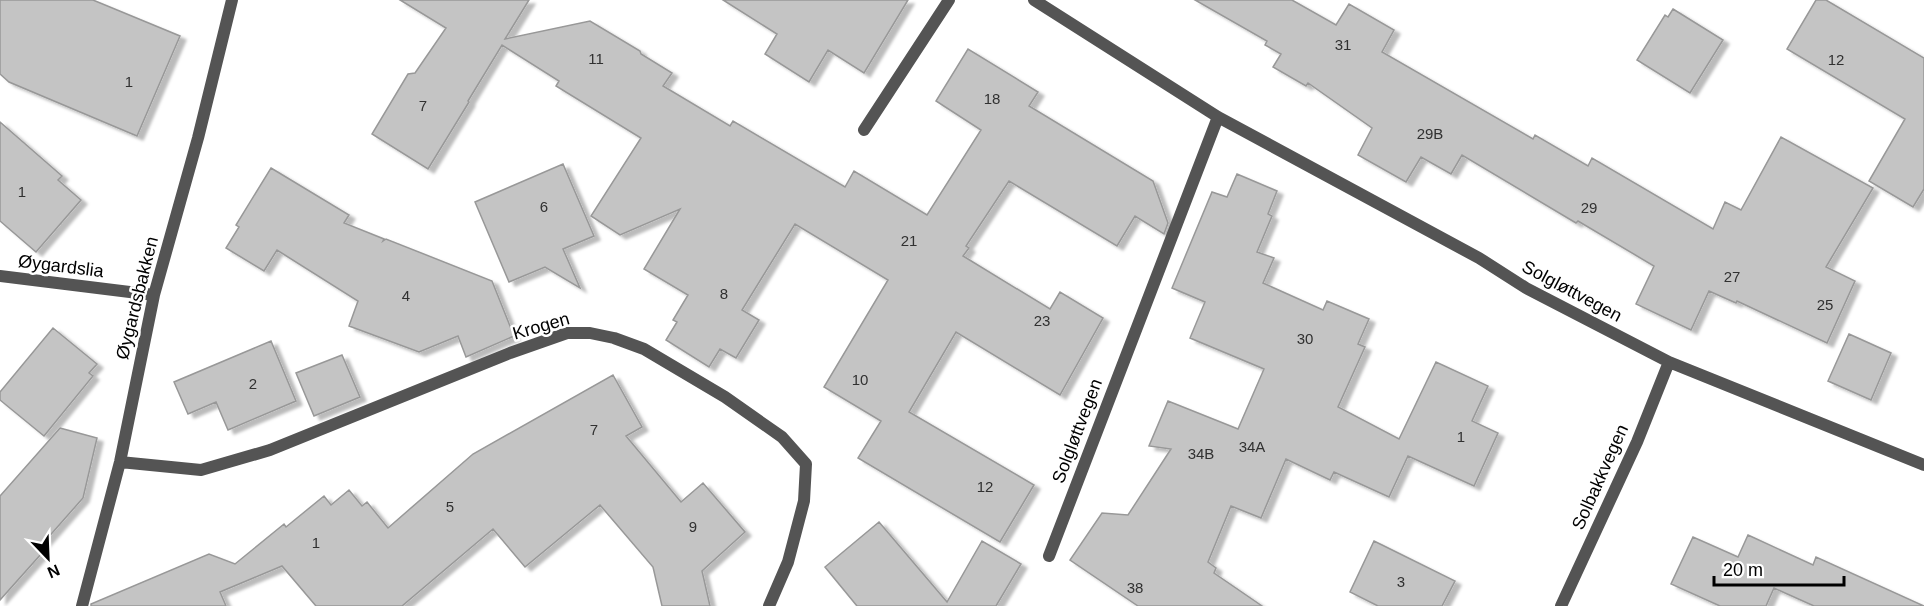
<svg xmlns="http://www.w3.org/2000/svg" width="1924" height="606" viewBox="0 0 1924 606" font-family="Arial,sans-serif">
	<defs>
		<filter id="shadow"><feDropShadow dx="6" dy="4" stdDeviation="1.5" flood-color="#0004"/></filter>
	</defs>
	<rect width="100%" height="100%" fill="#fff"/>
	<path fill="#c4c4c4" stroke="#989898" stroke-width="1.5" filter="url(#shadow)" d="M0,0H93L180,36L137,136L9,82L0,74Z
		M400,0H529L505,39L590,21L640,51L641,54L672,73L663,86L730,126L733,121L845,187L854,171L927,215L981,130L936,101L968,49L1038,92L1029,106L1153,181L1168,223L1164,234L1135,216L1117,246L1009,181L966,246L969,248L963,256L1050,309L1060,292L1103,318L1060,395L956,332L909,412L1034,485L1000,542L858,458L881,421L824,387L888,280L795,224L742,310L759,320L736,358L720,349L709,367L666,340L677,322L673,320L688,295L644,269L680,209L620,235L591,216L641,138L556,86L559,81L502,45L468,101L469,102L428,169L372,134L408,74L415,73L446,28Z
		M723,0H908L864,73L828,50L809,82L765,54L777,34Z
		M1195,0H1292L1336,25L1349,4L1394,30L1382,52L1533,139L1535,135L1588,166L1592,158L1713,229L1725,202L1741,210L1781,137L1873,188L1826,267L1855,281L1827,343L1737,301L1736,303L1709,291L1691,330L1636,304L1654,266L1578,221L1576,223L1462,155L1451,174L1421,157L1406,182L1358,155L1372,128L1308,83L1306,86L1273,67L1281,54L1265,45L1267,41Z
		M1816,0H1826L1924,58V189L1913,207L1869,181L1905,119L1787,49Z
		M1673,9L1723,40L1690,93L1637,60L1665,15L1668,17Z
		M0,122L62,176L58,180L81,200L36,252L0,221Z
		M563,164L594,236L563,249L580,288L545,267L509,282L475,202Z
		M271,168L349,215L344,223L384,239L383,241L386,239L492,281L514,336L466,357L458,336L419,352L349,326L358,301L277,250L264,271L226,248L239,227L236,225Z
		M1237,174L1277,191L1268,214L1272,216L1257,252L1274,258L1263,283L1323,310L1327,301L1369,319L1358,344L1365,347L1338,407L1399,439L1436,362L1488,386L1472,421L1498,433L1474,486L1408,456L1389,497L1334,472L1330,480L1286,459L1261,518L1231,506L1208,562L1216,568L1214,573L1262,606H1138L1070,560L1102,513L1128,515L1171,449L1149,446L1168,401L1238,429L1264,369L1190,338L1205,302L1172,288L1212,192L1227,197Z
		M53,328L97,364L89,373L93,376L44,436L0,400V392Z
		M1849,334L1891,353L1871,400L1828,381Z
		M271,341L296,401L228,430L216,402L188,414L174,382Z
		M342,355L360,397L314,416L296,373Z
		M613,375L642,427L626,436L681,502L703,483L745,532L702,571L710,606H662L653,567L600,505L525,567L493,529L402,606H316L282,566L220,592L226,606H91V604L209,554L235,564L284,524L286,527L324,496L331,505L349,490L362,506L367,502L388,528L473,454Z
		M60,428L97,438L83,498L38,549L42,553L0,600V496Z
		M879,522L947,602L982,541L1021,564L996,606H857L825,567Z
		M1748,535L1813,565L1816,557L1924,606H1814L1774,588L1766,606H1720L1671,584L1693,537L1738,557Z
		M1374,541L1455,581L1442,606H1378L1350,592Z"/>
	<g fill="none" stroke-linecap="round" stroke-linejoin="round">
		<path stroke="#545454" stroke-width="12" d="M1034,0L1218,117L1479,258L1526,288L1669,362L1924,465
			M864,130L949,0
			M0,276L154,295
			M120,462L201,470L270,450L510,353L567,333H590L614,338L644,349L725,397L782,437L806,464L804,501L788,562L769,606
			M1049,556L1218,117
			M82,606L120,462L154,295L198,138L232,0
			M1561,606L1637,442L1669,362"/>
	</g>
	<g text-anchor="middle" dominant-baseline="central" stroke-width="5" stroke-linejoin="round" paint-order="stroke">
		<g font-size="15" fill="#313131">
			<text x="1343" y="44">31</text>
			<text x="596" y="58">11</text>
			<text x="1836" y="59">12</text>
			<text x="129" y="81">1</text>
			<text x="992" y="98">18</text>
			<text x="423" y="105">7</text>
			<text x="1430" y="133">29B</text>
			<text x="22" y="191">1</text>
			<text x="544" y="206">6</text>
			<text x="1589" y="207">29</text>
			<text x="909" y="240">21</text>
			<text x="1732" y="276">27</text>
			<text x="724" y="293">8</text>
			<text x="406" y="295">4</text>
			<text x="1825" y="304">25</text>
			<text x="1042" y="320">23</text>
			<text x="1305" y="338">30</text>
			<text x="860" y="379">10</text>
			<text x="253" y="383">2</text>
			<text x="594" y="429">7</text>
			<text x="1461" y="436">1</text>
			<text x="1252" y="446">34A</text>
			<text x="1201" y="453">34B</text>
			<text x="985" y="486">12</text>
			<text x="450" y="506">5</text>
			<text x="693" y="526">9</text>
			<text x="316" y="542">1</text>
			<text x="1401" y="581">3</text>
			<text x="1135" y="587">38</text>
		</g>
		<g font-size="18" fill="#000" stroke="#fff">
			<text transform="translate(61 266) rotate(7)">Øygardslia</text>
			<text transform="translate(1572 291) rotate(28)">Solgløttvegen</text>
			<text transform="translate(137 298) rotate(-76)">Øygardsbakken</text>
			<text transform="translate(541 326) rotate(-16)">Krogen</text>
			<text transform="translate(1077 431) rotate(-69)">Solgløttvegen</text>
			<text transform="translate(1600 477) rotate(-66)">Solbakkvegen</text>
		</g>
	</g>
	<g transform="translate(48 558) rotate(157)" stroke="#ffffff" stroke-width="4.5" paint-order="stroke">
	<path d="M0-4.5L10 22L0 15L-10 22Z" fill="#000000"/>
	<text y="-9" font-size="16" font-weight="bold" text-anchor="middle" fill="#000000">N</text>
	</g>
	<path d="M1714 576v9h130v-9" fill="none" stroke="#000000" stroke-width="3"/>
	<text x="1723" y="576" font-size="18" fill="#000000" stroke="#ffffff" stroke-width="4.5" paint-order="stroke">20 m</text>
</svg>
